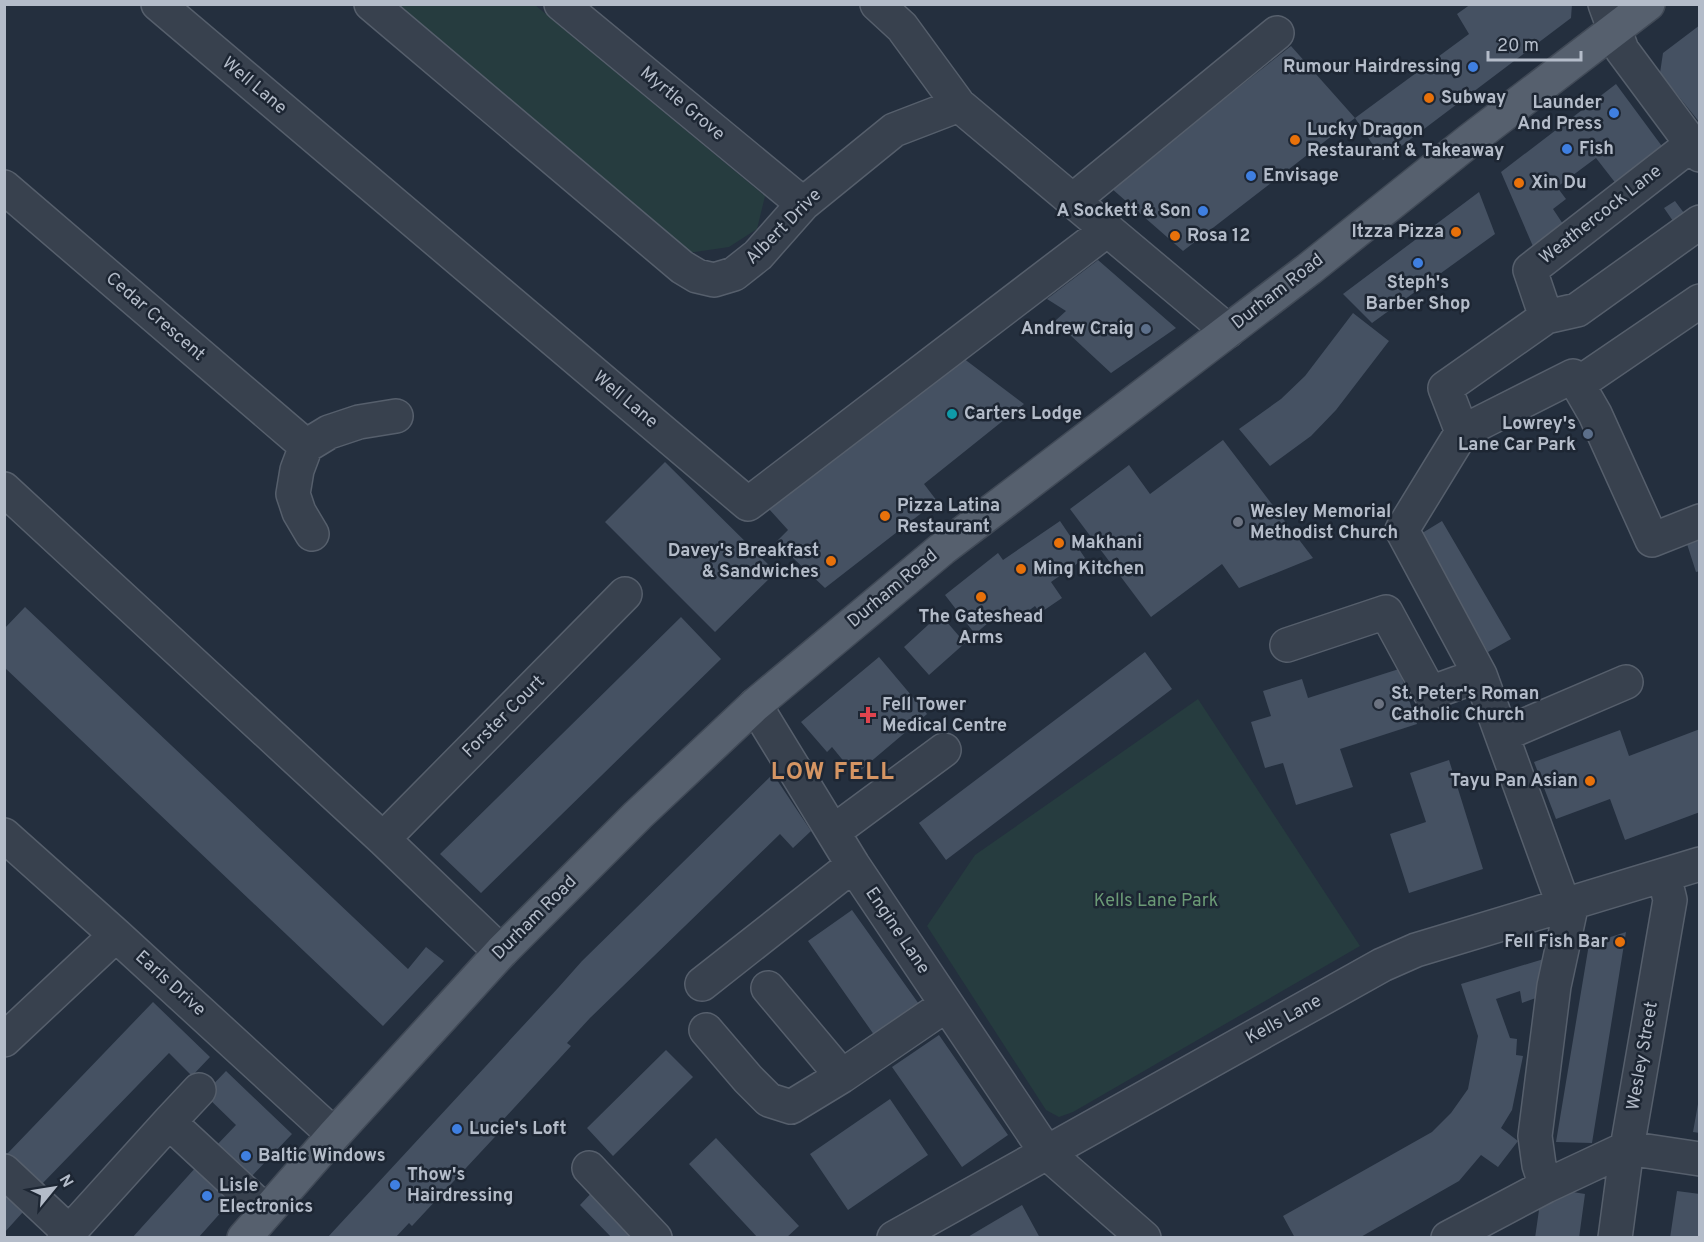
<svg xmlns="http://www.w3.org/2000/svg" width="1704" height="1242" viewBox="0 0 1704 1242" font-family="Overpass,sans-serif">
	<rect width="100%" height="100%" fill="#242f3e"/>
	<path fill="#263c3f" d="M396,5H535L765,196L757,229L729,247L688,253Z
		M1198,699L1360,946L1073,1112L1059,1117L1046,1110L927,926L975,855Z"/>
	<path fill="#455162" d="M1471,4H1572L1571,18L1383,160L1355,118L1183,251L1111,188L1291,46L1355,118L1469,34L1457,14Z
		M1700,25V123L1660,73L1663,53Z
		M1616,84L1664,149L1617,185L1596,158L1557,187L1566,199L1553,209L1565,227L1535,251L1501,172Z
		M1479,192L1495,234L1372,323L1343,294Z
		M1675,201L1684,213L1673,221L1664,208Z
		M1098,260L1176,328L1111,373L1055,321L1066,311L1047,299Z
		M1353,313L1389,341L1336,410L1311,436L1270,466L1239,429L1281,399L1305,376Z
		M963,358L1024,404L924,484L937,501L825,588L776,542L788,530L769,509L880,425Z
		M1223,440L1313,558L1239,588L1222,564L1151,617L1070,509L1129,465L1150,494Z
		M665,462L776,572L715,632L605,522Z
		M1060,521L1085,558L1051,582L1062,598L1040,613L1035,606L1011,624L1002,611L975,634L945,595L998,553L1003,560Z
		M1442,521L1511,639L1488,652L1419,535Z
		M1700,540V571L1696,572L1687,544Z
		M25,607L408,969L426,947L444,961L383,1026L4,667V629Z
		M940,614L965,643L929,675L904,647Z
		M681,617L721,659L481,893L440,854Z
		M1145,652L1172,689L946,860L919,823Z
		M879,657L927,714L855,775L832,747L827,752L801,722Z
		M1399,669L1417,724L1340,749L1353,787L1296,805L1283,763L1265,768L1251,722L1271,716L1263,691L1302,679L1308,698Z
		M1700,729V812L1625,840L1610,799L1556,819L1534,762L1620,730L1629,756Z
		M1449,760L1483,869L1409,893L1390,834L1426,822L1410,773Z
		M773,774L811,831L793,848L780,834L590,1018L567,1043L571,1046L502,1121L506,1125L412,1226L409,1223L395,1238H327L558,988L582,961Z
		M852,910L921,1007L877,1039L808,941Z
		M1626,932L1592,1143L1556,1142L1589,944Z
		M1547,958L1544,995L1522,1003L1520,991L1496,999L1510,1038L1517,1039L1516,1055L1523,1056L1512,1110L1501,1128L1518,1141L1498,1167L1481,1155L1459,1181L1359,1238H1295L1283,1216L1432,1132L1451,1113L1468,1089L1478,1036L1461,984Z
		M153,1002L210,1057L192,1076L169,1053L40,1186L7,1154Z
		M939,1035L1008,1135L962,1167L892,1067Z
		M666,1050L693,1077L613,1156L587,1128Z
		M226,1071L292,1134L249,1179L215,1147L236,1125L204,1094Z
		M890,1099L928,1155L848,1210L810,1154Z
		M1698,1104H1700V1133L1693,1132Z
		M716,1138L799,1226L786,1238H758L689,1164Z
		M197,1166L233,1199L198,1238H132Z
		M597,1187L639,1238H612L580,1205Z
		M1567,1191L1585,1194L1579,1238H1535L1540,1203Z
		M1677,1191L1700,1194V1238H1670Z
		M4,1195L23,1212L4,1233Z
		M1022,1205L1040,1238H966Z"/>
	<g fill="none" stroke-linecap="round" stroke-linejoin="round">
		<defs>
			<path id="minor" d="M158,4L748,504L1107,230
				M371,4L682,267L697,276L714,280L734,274L758,255L803,204L894,130L959,105L1228,331
				M561,4L803,204
				M877,4L902,27L959,105
				M1605,4L1622,50L1700,155
				M4,187L306,446
				M1072,201L1277,33
				M1546,317L1577,310L1700,222
				M1578,384L1700,301
				M1462,432L1573,376L1595,414L1652,540L1700,521
				M4,489L383,839L501,952
				M312,534L299,512L293,494L297,470L306,446L329,432L359,422L396,416
				M1287,645L1386,612L1430,693L1480,675
				M755,705L853,865L1046,1152L1144,1238
				M1502,735L1626,682
				M833,832L944,750
				M4,835L116,935L334,1135
				M383,839L625,594
				M1564,906L1480,675L1402,530L1462,432L1445,388L1546,317L1530,270L1692,144
				M702,984L853,865
				M768,988L842,1076
				M706,1030L748,1079L769,1100L791,1107L842,1076L946,1005
				M4,1040L116,935
				M169,1122L199,1090
				M589,1168L655,1238
				M4,1171L69,1232
				M1546,1186L1539,1165L1535,1136L1554,986L1572,903
				M64,1238L169,1122L266,1212
				M894,1238L1382,965L1416,950L1700,864
				M1448,1238L1546,1186L1627,1148L1700,1159
				M1615,1238L1627,1148L1670,900L1664,875"/>
			<path id="major" d="M244,1238L334,1135L501,952L638,815L755,705L942,549L1309,269L1469,141L1648,4"/>
		</defs>
		<use href="#minor" stroke="#565f6c" stroke-width="36"/>
		<use href="#major" stroke="#414a57" stroke-width="36"/>
		<use href="#minor" stroke="#38414e" stroke-width="33"/>
		<use href="#major" stroke="#56606e" stroke-width="33"/>
	</g>
	<g fill="#3f7fe0" stroke="#1d2633" stroke-width="2">
		<circle cx="1473" cy="67" r="6"/>
		<circle cx="1614" cy="113" r="6"/>
		<circle cx="1567" cy="149" r="6"/>
		<circle cx="1251" cy="176" r="6"/>
		<circle cx="1203" cy="211" r="6"/>
		<circle cx="1418" cy="263" r="6"/>
		<circle cx="457" cy="1129" r="6"/>
		<circle cx="246" cy="1156" r="6"/>
		<circle cx="395" cy="1185" r="6"/>
		<circle cx="207" cy="1196" r="6"/>
	</g>
	<g fill="#e8710a" stroke="#1d2633" stroke-width="2">
		<circle cx="1429" cy="98" r="6"/>
		<circle cx="1295" cy="140" r="6"/>
		<circle cx="1519" cy="183" r="6"/>
		<circle cx="1456" cy="232" r="6"/>
		<circle cx="1175" cy="236" r="6"/>
		<circle cx="885" cy="516" r="6"/>
		<circle cx="1059" cy="543" r="6"/>
		<circle cx="831" cy="561" r="6"/>
		<circle cx="1021" cy="569" r="6"/>
		<circle cx="981" cy="597" r="6"/>
		<circle cx="1590" cy="781" r="6"/>
		<circle cx="1620" cy="942" r="6"/>
	</g>
	<g fill="#5c6f8a" stroke="#1d2633" stroke-width="2">
		<circle cx="1146" cy="329" r="6"/>
		<circle cx="1588" cy="434" r="6"/>
	</g>
	<circle fill="#0f9aa8" stroke="#1d2633" stroke-width="2" cx="952" cy="414" r="6"/>
	<g fill="#6b7280" stroke="#1d2633" stroke-width="2">
		<circle cx="1238" cy="522" r="6"/>
		<circle cx="1379" cy="704" r="6"/>
	</g>
	<path fill="#e0444e" stroke="#1d2633" stroke-width="2" d="M865 706h6v6h6v6h-6v6h-6v-6h-6v-6h6z"/>
	<g text-anchor="middle" dominant-baseline="central" stroke-width="5" stroke-linejoin="round" paint-order="stroke">
		<g font-size="18" font-weight="bold" fill="#b4bcc9" stroke="#1d2633" text-anchor="start">
			<text x="1461" y="67" text-anchor="end">Rumour Hairdressing</text>
			<text x="1441" y="98">Subway</text>
			<text x="1602" y="103" text-anchor="end">Launder<tspan x="1602" dy="21">And Press</tspan></text>
			<text x="1307" y="130">Lucky Dragon<tspan x="1307" dy="21">Restaurant &amp; Takeaway</tspan></text>
			<text x="1579" y="149">Fish</text>
			<text x="1263" y="176">Envisage</text>
			<text x="1531" y="183">Xin Du</text>
			<text x="1191" y="211" text-anchor="end">A Sockett &amp; Son</text>
			<text x="1444" y="232" text-anchor="end">Itzza Pizza</text>
			<text x="1187" y="236">Rosa 12</text>
			<text x="1418" y="283" text-anchor="middle">Steph's<tspan x="1418" dy="21">Barber Shop</tspan></text>
			<text x="1134" y="329" text-anchor="end">Andrew Craig</text>
			<text x="964" y="414">Carters Lodge</text>
			<text x="1576" y="424" text-anchor="end">Lowrey's<tspan x="1576" dy="21">Lane Car Park</tspan></text>
			<text x="897" y="506">Pizza Latina<tspan x="897" dy="21">Restaurant</tspan></text>
			<text x="1250" y="512">Wesley Memorial<tspan x="1250" dy="21">Methodist Church</tspan></text>
			<text x="1071" y="543">Makhani</text>
			<text x="819" y="551" text-anchor="end">Davey's Breakfast<tspan x="819" dy="21">&amp; Sandwiches</tspan></text>
			<text x="1033" y="569">Ming Kitchen</text>
			<text x="981" y="617" text-anchor="middle">The Gateshead<tspan x="981" dy="21">Arms</tspan></text>
			<text x="1391" y="694">St. Peter's Roman<tspan x="1391" dy="21">Catholic Church</tspan></text>
			<text x="882" y="705">Fell Tower<tspan x="882" dy="21">Medical Centre</tspan></text>
			<text x="1578" y="781" text-anchor="end">Tayu Pan Asian</text>
			<text x="1608" y="942" text-anchor="end">Fell Fish Bar</text>
			<text x="469" y="1129">Lucie's Loft</text>
			<text x="258" y="1156">Baltic Windows</text>
			<text x="407" y="1175">Thow's<tspan x="407" dy="21">Hairdressing</tspan></text>
			<text x="219" y="1186">Lisle<tspan x="219" dy="21">Electronics</tspan></text>
		</g>
		<g font-size="18" fill="#b4bcc9" stroke="#1d2633">
			<text transform="translate(254 86) rotate(40)">Well Lane</text>
			<text transform="translate(682 104) rotate(40)">Myrtle Grove</text>
			<text transform="translate(1601 215) rotate(-38)">Weathercock Lane</text>
			<text transform="translate(784 227) rotate(-45)">Albert Drive</text>
			<text transform="translate(1278 292) rotate(-38)">Durham Road</text>
			<text transform="translate(155 317) rotate(41)">Cedar Crescent</text>
			<text transform="translate(625 400) rotate(40)">Well Lane</text>
			<text transform="translate(893 589) rotate(-40)">Durham Road</text>
			<text transform="translate(504 717) rotate(-45)">Forster Court</text>
			<text transform="translate(535 918) rotate(-45)">Durham Road</text>
			<text transform="translate(897 931) rotate(56)">Engine Lane</text>
			<text transform="translate(170 984) rotate(42)">Earls Drive</text>
			<text transform="translate(1284 1020) rotate(-29)">Kells Lane</text>
			<text transform="translate(1643 1056) rotate(-80)">Wesley Street</text>
		</g>
		<g font-size="18" fill="#6b9a76" stroke="#1d2633">
			<text x="1156" y="901">Kells Lane Park</text>
		</g>
		<g font-size="24" font-weight="bold" letter-spacing="1.5" fill="#d59563" stroke="#1d2633">
			<text x="833" y="773">LOW FELL</text>
		</g>
	</g>
	<rect width="1704" height="1242" fill="none" stroke="#b4bcc9" stroke-width="12"/>
	<g transform="translate(54 1188) rotate(60)" stroke="#1d2633" stroke-width="4.5" paint-order="stroke">
	<path d="M0-4.5L10 22L0 15L-10 22Z" fill="#b4bcc9"/>
	<text y="-9" font-size="16" font-weight="bold" text-anchor="middle" fill="#b4bcc9">N</text>
	</g>
	<path d="M1488 51v9h93v-9" fill="none" stroke="#b4bcc9" stroke-width="3"/>
	<text x="1497" y="51" font-size="18" fill="#b4bcc9" stroke="#1d2633" stroke-width="4.5" paint-order="stroke">20 m</text>
</svg>
